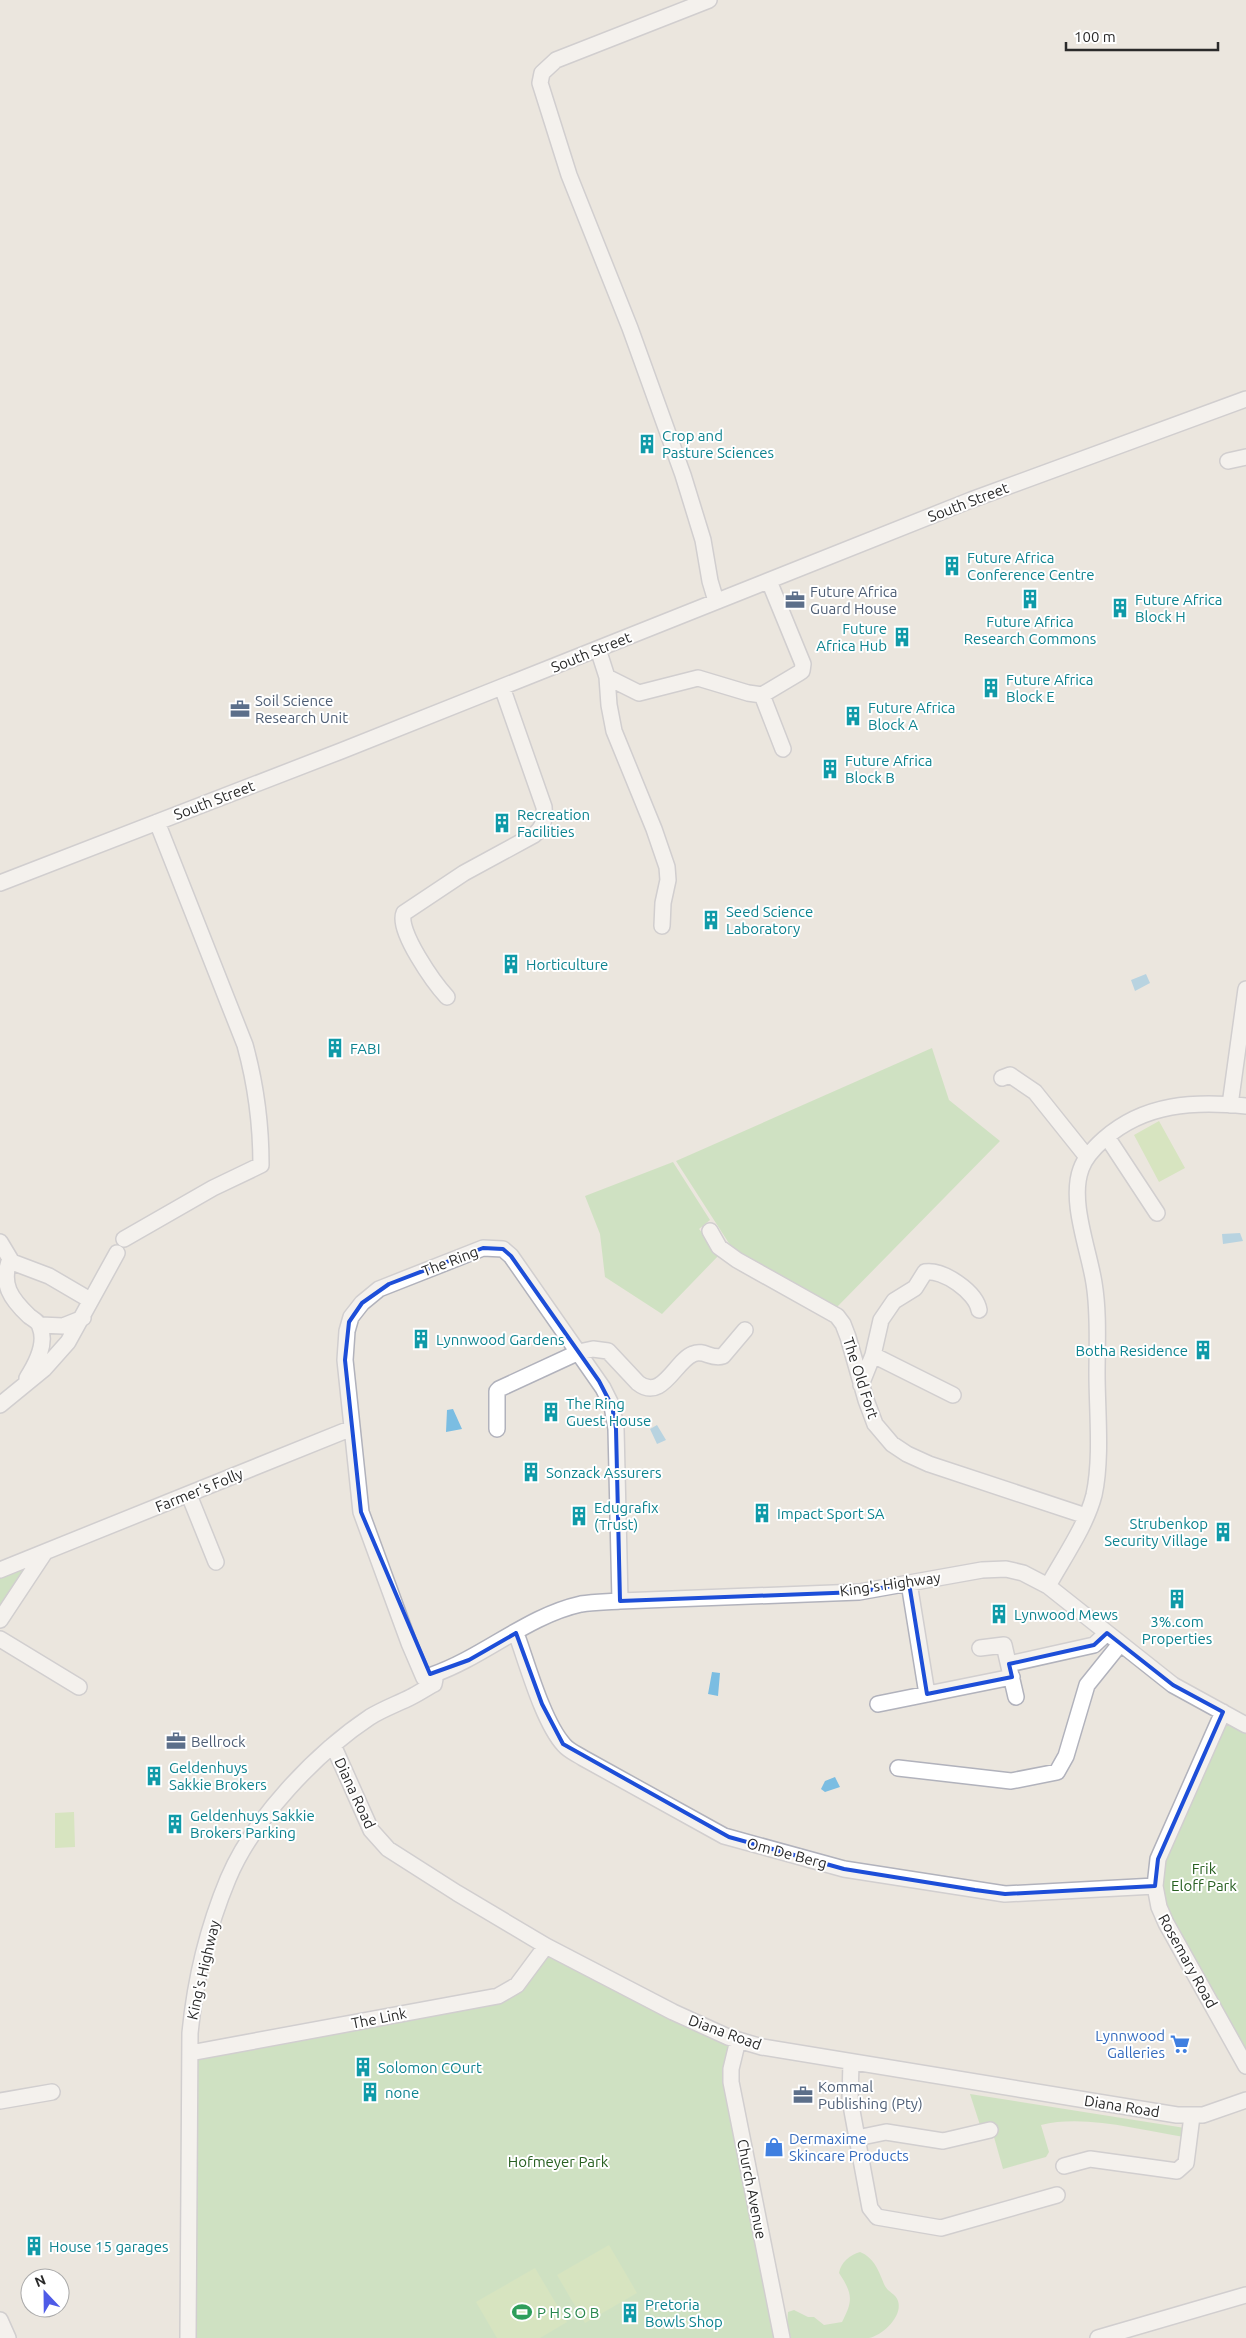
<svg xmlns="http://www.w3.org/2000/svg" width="1246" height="2338" viewBox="0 0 1246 2338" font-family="Ubuntu,sans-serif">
	<rect width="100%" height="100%" fill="#ebe6de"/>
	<path fill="#aedca0" d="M932,1048L949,1100L1000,1141L837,1307L732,1248L676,1161Z
		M673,1162L710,1220L699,1229L720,1254L662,1314L605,1277L600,1234L585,1196Z
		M24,1566V1573L0,1608V1575Z
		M1226,1720L1246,1731V2054L1166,1912L1161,1870Z
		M546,1946L738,2040L725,2078L776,2338H197V2057L511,1990Z
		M970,2094L1185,2128L1184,2137C1140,2130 1084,2114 1041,2125L1049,2152L1046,2157L1003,2169L990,2123L980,2125Z
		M860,2252C875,2258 879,2272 885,2286C888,2292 896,2294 898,2301C903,2316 883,2335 869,2338H791L787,2324L788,2312L794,2310L808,2317H814L824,2325L842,2322C853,2301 853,2294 839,2273C841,2262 850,2255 860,2252Z"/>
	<path fill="#bee29c" d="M1159,1121L1185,1168L1159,1182L1134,1135Z
		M74,1812L75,1847L55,1848V1813Z
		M609,2245L637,2293L585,2323L557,2275Z
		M535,2268L567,2322L540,2338H497L476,2302Z"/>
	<path fill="#7bbde2" d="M1146,974L1150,983L1135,991L1131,980Z
		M1240,1233L1243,1241L1223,1244L1222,1234Z
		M453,1409L462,1429L446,1432L447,1410Z
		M657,1425L666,1440L657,1444L650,1429Z
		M712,1672L720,1673L718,1696L708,1694Z
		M835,1777L840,1787L825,1792L821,1789L825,1781Z"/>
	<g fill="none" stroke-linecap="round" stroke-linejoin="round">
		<defs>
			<path id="minor" d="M709,0L556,60L542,73L540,83L569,175L630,328L683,475L703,540L710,581L716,601
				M1228,461L1246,457
				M769,581L803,664L802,671L799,673L762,695L783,749
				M598,649L607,677L609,705L614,731L654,829L667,867L668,880L663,903L662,926
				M607,677L639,693L698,678L748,693L762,695
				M0,883L341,751L971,500L1246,399
				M447,997C435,984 396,930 404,913L464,873L534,835C544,827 545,819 544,807L502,687
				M1002,1078L1010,1075L1035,1092L1087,1157
				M1230,1105L1246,989
				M1107,1137L1157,1213
				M710,1231L719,1247L737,1260L837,1316L843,1324L848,1337L866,1400L875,1424L892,1444L907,1454L929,1464L1086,1516
				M124,1239L213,1188L261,1165C261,1124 256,1085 245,1045L157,822
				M0,1242L12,1262L49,1276L90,1300
				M10,1259C0,1284 11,1299 29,1316C33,1319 39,1322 40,1327C47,1344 36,1364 27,1378
				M40,1325L63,1326L83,1318
				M873,1355L953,1395
				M861,1385L873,1355L881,1320L894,1301L915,1288L925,1272C943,1269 976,1292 979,1310
				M0,1405L44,1369L68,1342L117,1253
				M497,1429V1391L499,1389L579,1352L593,1349L608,1351L638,1383C662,1402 675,1361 693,1354C704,1349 711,1360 723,1356L745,1330
				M189,1495L216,1562
				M0,1570L352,1428
				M909,1583L927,1694
				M1048,1586C1064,1557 1086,1526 1094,1495C1102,1459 1097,1410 1097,1374C1097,1344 1099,1313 1094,1283C1089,1250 1069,1201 1081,1169C1085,1157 1095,1147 1104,1139C1145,1103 1194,1101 1246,1106
				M0,1620L45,1552
				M516,1633C527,1663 543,1722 564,1745C569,1751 577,1754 583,1758L724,1836L844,1869L1005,1894L1155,1886
				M0,1639L79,1687
				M980,1648L1004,1645L1016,1697
				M1009,1664L1094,1645L1107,1633
				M432,1675C484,1657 527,1616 581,1604C594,1602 607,1602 620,1601L859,1592L982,1570L1006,1569L1023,1573L1048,1586L1173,1685L1246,1725
				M424,1678L409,1643L361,1512L345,1360L347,1331L351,1317L362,1303L379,1289L483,1248L503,1249L511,1256L603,1388L612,1406L616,1429L620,1601
				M878,1704L1012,1677
				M1223,1712L1158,1859L1155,1886L1159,1907L1166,1923L1246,2066
				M333,1745L371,1830L388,1849L457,1893L546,1946L673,2012L728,2037L762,2047L1177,2115H1203L1246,2100
				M898,1768L1011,1781L1057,1772L1066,1756L1087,1685L1120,1644
				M738,2040L731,2069V2082L782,2338
				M190,2053L498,1996L517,1985L546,1946
				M851,2062L850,2100L870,2208L877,2217L941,2228L1057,2195
				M0,2101L52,2092
				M857,2138L886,2132L943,2141L990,2130
				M1064,2166L1090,2159L1177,2171L1186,2163L1192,2116
				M0,2320L8,2338
				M188,2338L190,2033C195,1981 208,1927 228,1879C253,1819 316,1753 370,1717C383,1709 397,1704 411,1697C419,1693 426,1688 434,1684L435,1679L433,1676
				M1098,2338L1246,2295"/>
		</defs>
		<use href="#minor" stroke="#b1b2bc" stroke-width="18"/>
		<use href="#minor" stroke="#fff" stroke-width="15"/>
	</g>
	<path d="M0 0H1246V2338H0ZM483,1248L503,1249L511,1256L599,1381L612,1406L616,1429L620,1601L859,1592L909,1583L927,1694L1012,1677L1009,1664L1094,1645L1107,1633L1173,1685L1223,1712L1158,1859L1155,1886L1005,1894L975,1890L844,1869L729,1837L563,1744L542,1704L516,1633L469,1660L430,1674L361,1512L345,1360L349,1322L362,1303L389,1284Z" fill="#ebe6de" fill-opacity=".55" fill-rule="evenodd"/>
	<path fill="none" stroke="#1d4ed8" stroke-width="4" stroke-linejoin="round" d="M483,1248L503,1249L511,1256L599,1381L612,1406L616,1429L620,1601L859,1592L909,1583L927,1694L1012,1677L1009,1664L1094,1645L1107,1633L1173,1685L1223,1712L1158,1859L1155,1886L1005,1894L975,1890L844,1869L729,1837L563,1744L542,1704L516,1633L469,1660L430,1674L361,1512L345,1360L349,1322L362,1303L389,1284Z"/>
	<defs>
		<symbol id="building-bare" viewBox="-9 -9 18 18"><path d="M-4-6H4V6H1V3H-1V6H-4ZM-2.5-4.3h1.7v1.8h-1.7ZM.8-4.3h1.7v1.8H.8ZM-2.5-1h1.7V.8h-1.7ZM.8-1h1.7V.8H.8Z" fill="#0f9aa8" stroke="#fff" stroke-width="2.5" paint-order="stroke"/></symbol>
		<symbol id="office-bare" viewBox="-9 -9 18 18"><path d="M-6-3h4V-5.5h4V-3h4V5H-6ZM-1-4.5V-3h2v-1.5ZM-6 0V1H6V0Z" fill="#5c6f8a" stroke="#fff" stroke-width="2.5" paint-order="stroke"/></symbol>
		<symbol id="supermarket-bare" viewBox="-9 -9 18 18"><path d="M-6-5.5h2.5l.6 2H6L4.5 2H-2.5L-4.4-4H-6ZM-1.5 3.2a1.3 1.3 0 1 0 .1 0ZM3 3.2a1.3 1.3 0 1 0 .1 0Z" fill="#3f7fe0" stroke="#fff" stroke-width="2.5" paint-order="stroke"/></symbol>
		<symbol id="shop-bare" viewBox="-9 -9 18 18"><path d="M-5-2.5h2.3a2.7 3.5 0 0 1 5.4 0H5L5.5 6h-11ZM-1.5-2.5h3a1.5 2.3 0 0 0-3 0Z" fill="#3f7fe0" stroke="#fff" stroke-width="2.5" paint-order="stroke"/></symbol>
		<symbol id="stadium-bare" viewBox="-9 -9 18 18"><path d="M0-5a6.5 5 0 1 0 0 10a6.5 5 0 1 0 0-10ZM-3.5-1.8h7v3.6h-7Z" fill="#2e9e5b" stroke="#fff" stroke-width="2.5" paint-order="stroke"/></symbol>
	</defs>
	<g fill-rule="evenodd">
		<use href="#building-bare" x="633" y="430" width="28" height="28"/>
		<use href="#building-bare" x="938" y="552" width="28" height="28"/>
		<use href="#building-bare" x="1016" y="585" width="28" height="28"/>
		<use href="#office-bare" x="781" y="586" width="28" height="28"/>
		<use href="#building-bare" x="1106" y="594" width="28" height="28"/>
		<use href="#building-bare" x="888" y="623" width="28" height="28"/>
		<use href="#building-bare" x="977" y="674" width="28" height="28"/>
		<use href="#office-bare" x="226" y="695" width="28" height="28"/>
		<use href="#building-bare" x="839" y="702" width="28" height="28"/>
		<use href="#building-bare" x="816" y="755" width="28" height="28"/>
		<use href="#building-bare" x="488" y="809" width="28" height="28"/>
		<use href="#building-bare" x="697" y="906" width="28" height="28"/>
		<use href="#building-bare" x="497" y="950" width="28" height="28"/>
		<use href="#building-bare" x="321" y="1034" width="28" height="28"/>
		<use href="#building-bare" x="407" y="1325" width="28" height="28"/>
		<use href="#building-bare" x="1189" y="1336" width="28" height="28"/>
		<use href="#building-bare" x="537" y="1398" width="28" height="28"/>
		<use href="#building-bare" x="517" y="1458" width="28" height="28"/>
		<use href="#building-bare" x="748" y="1499" width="28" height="28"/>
		<use href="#building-bare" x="565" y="1502" width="28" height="28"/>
		<use href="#building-bare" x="1209" y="1518" width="28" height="28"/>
		<use href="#building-bare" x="1163" y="1585" width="28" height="28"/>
		<use href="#building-bare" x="985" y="1600" width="28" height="28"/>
		<use href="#office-bare" x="162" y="1727" width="28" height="28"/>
		<use href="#building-bare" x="140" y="1762" width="28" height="28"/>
		<use href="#building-bare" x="161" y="1810" width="28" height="28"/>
		<use href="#supermarket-bare" x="1166" y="2030" width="28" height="28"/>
		<use href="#building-bare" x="349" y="2053" width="28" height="28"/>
		<use href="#building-bare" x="356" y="2078" width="28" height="28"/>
		<use href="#office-bare" x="789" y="2081" width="28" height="28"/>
		<use href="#shop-bare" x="760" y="2133" width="28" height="28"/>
		<use href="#building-bare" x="20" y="2232" width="28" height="28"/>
		<use href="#stadium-bare" x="508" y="2298" width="28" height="28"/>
		<use href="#building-bare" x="616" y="2299" width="28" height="28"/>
	</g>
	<g text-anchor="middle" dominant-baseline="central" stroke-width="4" stroke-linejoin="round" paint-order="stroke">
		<g font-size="15" fill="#0d838f" stroke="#fff" text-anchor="start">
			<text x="662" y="435">Crop and<tspan x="662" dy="17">Pasture Sciences</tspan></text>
			<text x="967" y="557">Future Africa<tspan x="967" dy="17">Conference Centre</tspan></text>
			<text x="1135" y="599">Future Africa<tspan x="1135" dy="17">Block H</tspan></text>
			<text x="1030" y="621" text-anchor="middle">Future Africa<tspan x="1030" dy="17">Research Commons</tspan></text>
			<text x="887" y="628" text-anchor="end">Future<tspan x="887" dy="17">Africa Hub</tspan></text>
			<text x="1006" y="679">Future Africa<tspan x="1006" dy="17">Block E</tspan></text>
			<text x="868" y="707">Future Africa<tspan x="868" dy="17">Block A</tspan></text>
			<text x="845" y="760">Future Africa<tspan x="845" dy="17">Block B</tspan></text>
			<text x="517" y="814">Recreation<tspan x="517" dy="17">Facilities</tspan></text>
			<text x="726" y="911">Seed Science<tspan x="726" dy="17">Laboratory</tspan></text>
			<text x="526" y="964">Horticulture</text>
			<text x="350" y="1048">FABI</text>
			<text x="436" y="1339">Lynnwood Gardens</text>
			<text x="1188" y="1350" text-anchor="end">Botha Residence</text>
			<text x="566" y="1403">The Ring<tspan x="566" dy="17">Guest House</tspan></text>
			<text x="546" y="1472">Sonzack Assurers</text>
			<text x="594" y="1507">Edugrafix<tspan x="594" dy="17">(Trust)</tspan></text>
			<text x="777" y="1513">Impact Sport SA</text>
			<text x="1208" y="1523" text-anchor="end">Strubenkop<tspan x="1208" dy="17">Security Village</tspan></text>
			<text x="1014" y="1614">Lynwood Mews</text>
			<text x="1177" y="1621" text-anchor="middle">3%.com<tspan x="1177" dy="17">Properties</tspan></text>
			<text x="169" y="1767">Geldenhuys<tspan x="169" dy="17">Sakkie Brokers</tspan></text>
			<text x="190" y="1815">Geldenhuys Sakkie<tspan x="190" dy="17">Brokers Parking</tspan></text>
			<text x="378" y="2067">Solomon COurt</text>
			<text x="385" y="2092">none</text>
			<text x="49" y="2246">House 15 garages</text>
			<text x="645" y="2304">Pretoria<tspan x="645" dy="17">Bowls Shop</tspan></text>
		</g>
		<g font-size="15" fill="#2a2a2a" stroke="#fff">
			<text transform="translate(968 502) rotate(-21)">South Street</text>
			<text transform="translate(591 652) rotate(-22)">South Street</text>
			<text transform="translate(214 800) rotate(-21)">South Street</text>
			<text transform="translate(450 1261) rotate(-21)">The Ring</text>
			<text transform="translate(861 1378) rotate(72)">The Old Fort</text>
			<text transform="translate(199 1490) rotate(-22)">Farmer's Folly</text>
			<text transform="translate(890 1584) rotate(-8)">King's Highway</text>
			<text transform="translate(355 1793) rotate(65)">Diana Road</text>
			<text transform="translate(787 1853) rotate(15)">Om De Berg</text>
			<text transform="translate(1188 1961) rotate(61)">Rosemary Road</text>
			<text transform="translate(203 1970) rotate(-77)">King's Highway</text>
			<text transform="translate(379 2018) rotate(-11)">The Link</text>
			<text transform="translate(725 2032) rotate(20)">Diana Road</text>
			<text transform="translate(1122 2106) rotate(9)">Diana Road</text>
			<text transform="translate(752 2189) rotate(79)">Church Avenue</text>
		</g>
		<g font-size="15" fill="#4e5e75" stroke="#fff" text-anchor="start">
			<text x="810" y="591">Future Africa<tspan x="810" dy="17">Guard House</tspan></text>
			<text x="255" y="700">Soil Science<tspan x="255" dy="17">Research Unit</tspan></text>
			<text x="191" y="1741">Bellrock</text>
			<text x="818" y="2086">Kommal<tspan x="818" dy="17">Publishing (Pty)</tspan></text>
		</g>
		<g font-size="15" fill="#286021" stroke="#fff">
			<text x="1204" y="1868">Frik<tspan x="1204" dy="17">Eloff Park</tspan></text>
			<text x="558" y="2161">Hofmeyer Park</text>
		</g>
		<g font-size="15" fill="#366cbe" stroke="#fff" text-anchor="end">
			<text x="1165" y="2035">Lynnwood<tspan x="1165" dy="17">Galleries</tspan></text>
			<text x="789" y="2138" text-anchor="start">Dermaxime<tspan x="789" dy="17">Skincare Products</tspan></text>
		</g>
		<g font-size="15" fill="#27864d" stroke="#fff" text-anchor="start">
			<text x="537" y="2312">P H S O B</text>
		</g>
	</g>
	<g transform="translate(45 2293) rotate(338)"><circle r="24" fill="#ffffff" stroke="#aaaaaa"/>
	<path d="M0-4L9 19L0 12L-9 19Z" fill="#4e5be7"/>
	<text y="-8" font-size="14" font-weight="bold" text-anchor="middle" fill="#2a2a2a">N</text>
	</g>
	<path d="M1066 42v8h152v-8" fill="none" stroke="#2a2a2a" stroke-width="2.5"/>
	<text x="1074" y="42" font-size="15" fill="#2a2a2a" stroke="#ffffff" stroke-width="4" paint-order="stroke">100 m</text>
</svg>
